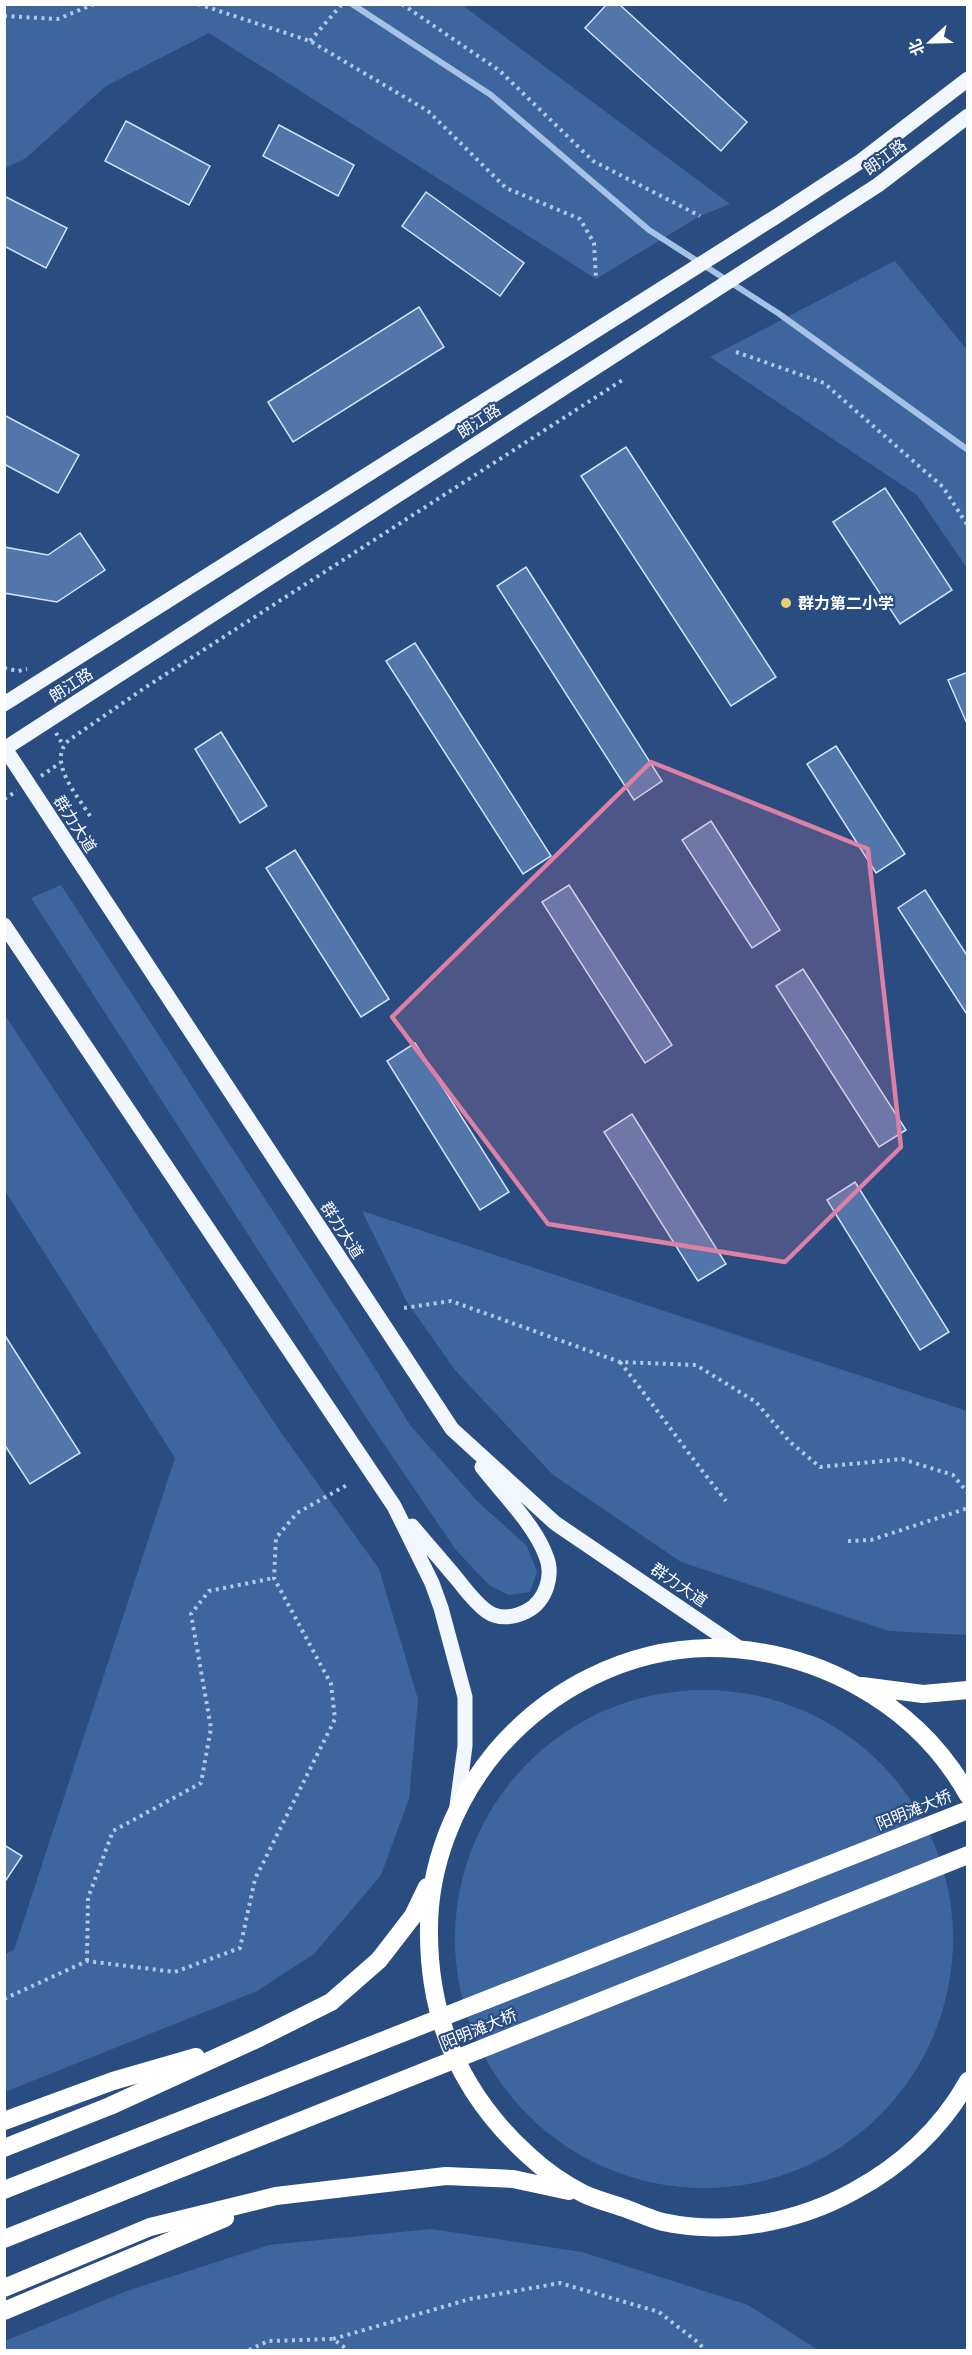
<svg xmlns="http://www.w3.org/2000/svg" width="972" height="2355" viewBox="0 0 972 2355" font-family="Montserrat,'Noto Sans SC',sans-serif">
	<rect width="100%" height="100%" fill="#294d81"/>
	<path fill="#3e669e" d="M5,4L462,5L730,204L700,216L596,279L209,33L106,86L26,158L5,168Z
		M895,261L967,350V568L917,495L710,357Z
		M61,885L371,1362L410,1425L477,1501L527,1546L537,1572L530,1592L509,1595L489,1585L456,1550L369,1422L31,898Z
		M4,1014L280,1431L379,1569L418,1699L409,1799L381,1875L314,1954L257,1991L5,2092V1954L14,1950L175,1458L5,1191Z
		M362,1211L967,1411V1635L889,1631L681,1562L552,1474L455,1370L407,1302Z
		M455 1939a249 249 0 1 1 498 0a249 249 0 1 1-498 0Z
		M431,2229L582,2252L748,2305L818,2350H5V2341L127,2291L269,2245Z"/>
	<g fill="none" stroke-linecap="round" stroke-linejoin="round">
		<path stroke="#a6c2e6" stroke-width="6" d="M352,4L491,95L649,230L778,313L968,450"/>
	</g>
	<path fill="#5276a9" stroke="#d4e2f5" stroke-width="1.5" d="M607,4H619L747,122L721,151L585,28Z
		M126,121L210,166L189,205L105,161Z
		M279,125L354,165L338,196L263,156Z
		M426,192L524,263L500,296L402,226Z
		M4,196L67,228L46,268L4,246Z
		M419,307L444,347L293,442L268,402Z
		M4,415L79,455L58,493L4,464Z
		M626,447L776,677L731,706L581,476Z
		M885,488L952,590L900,624L833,522Z
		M80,533L105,570L57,602L4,593V547L48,555Z
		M526,567L662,781L634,800L497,586Z
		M415,643L551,856L523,874L386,661Z
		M968,672V726L948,680Z
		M221,732L267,806L240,823L195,749Z
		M836,746L905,854L876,873L807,764Z
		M711,821L780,930L752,948L682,840Z
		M295,850L389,999L361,1017L266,868Z
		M569,885L672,1045L645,1063L542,902Z
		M925,890L968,957V1016L898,908Z
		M803,969L906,1130L879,1147L776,986Z
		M415,1043L509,1192L480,1210L387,1061Z
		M632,1114L726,1264L698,1281L604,1132Z
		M855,1182L949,1332L920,1350L827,1200Z
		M4,1334L80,1453L30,1484L4,1444Z
		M4,1845L22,1856L4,1883Z"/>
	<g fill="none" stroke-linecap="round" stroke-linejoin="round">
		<path stroke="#b1c8e6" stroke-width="4" stroke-dasharray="3 4.5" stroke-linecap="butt" d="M198,4L310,41L428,111L506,188L580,219L594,243L596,279
			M402,4L500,71L593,161L700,216
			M4,16L58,19L94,4
			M310,41L342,4
			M736,352L824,383L943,487L968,526
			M4,668L18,671L27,669
			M56,733L63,745
			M41,776L60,763
			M4,799L17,791
			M90,816C78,796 46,761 69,740L146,687L624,379
			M404,1308L451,1301L620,1362L696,1365L756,1402L790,1442L820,1467L902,1459L953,1475L968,1493
			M620,1362C656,1408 689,1455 726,1501
			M848,1541L871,1540L968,1508
			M87,1961L88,1898L113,1831L201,1783L211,1728L191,1614L209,1591L274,1578
			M4,1999L87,1961L175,1972L240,1948L255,1879L335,1719L331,1684L274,1578L276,1538L297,1513L347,1485
			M333,2339L470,2299L560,2283L659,2312L700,2344L704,2350
			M249,2350L268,2341L333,2339L348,2350"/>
		<path stroke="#f2f6fd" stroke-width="15" d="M4,704L777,216L861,161L968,79
			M4,747L452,1429L555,1523L739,1648
			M4,749L878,185L968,116
			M4,925L394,1506L432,1583L441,1608L465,1697V1746L457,1806
			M412,1526C427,1544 442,1561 457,1579C466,1590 476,1604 488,1612C500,1620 515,1617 527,1611C546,1601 554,1575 546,1556C535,1525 502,1493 482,1467"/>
		<path stroke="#fff" stroke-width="18" d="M862,1686L923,1694L968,1690
			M968,1795C916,1702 814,1648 709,1648C627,1649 549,1689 496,1751C454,1801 428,1867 429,1933C429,2021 462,2095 528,2155C544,2170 564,2184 584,2194C597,2200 613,2204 627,2209C638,2213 651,2219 663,2222C727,2236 798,2222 854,2191C901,2166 942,2128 968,2081
			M4,2121L113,2081L196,2057
			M4,2148L110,2106L259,2038L331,2002L379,1960L413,1916L427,1887
			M4,2288L150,2227L276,2196L446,2176L513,2179L569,2191
			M4,2311L225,2218"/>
		<path stroke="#fff" stroke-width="18" d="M4,2190L968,1810
			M4,2239L968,1855"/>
	</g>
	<path fill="#dd80a5" fill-opacity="0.2" stroke="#dd80a5" stroke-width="4.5" stroke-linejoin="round" d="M651,762L868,849L901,1147L785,1262L548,1224L392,1017Z"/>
	<circle fill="#edce78" stroke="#294d81" stroke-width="2" cx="786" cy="603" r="6"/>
	<g text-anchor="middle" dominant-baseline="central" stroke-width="4.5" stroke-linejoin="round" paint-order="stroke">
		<g font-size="16" fill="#fff" stroke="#294d81">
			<text transform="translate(885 157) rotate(-36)">朗江路</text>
			<text transform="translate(479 421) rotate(-33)">朗江路</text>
			<text transform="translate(71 685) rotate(-33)">朗江路</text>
			<text transform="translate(75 824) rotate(57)">群力大道</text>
			<text transform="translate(342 1230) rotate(57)">群力大道</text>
			<text transform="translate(679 1585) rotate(34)">群力大道</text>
			<text transform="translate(914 1810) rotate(-22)">阳明滩大桥</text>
			<text transform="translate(479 2029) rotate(-22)">阳明滩大桥</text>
		</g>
		<g font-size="16" font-weight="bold" fill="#fff" stroke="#294d81" text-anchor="start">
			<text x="798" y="603">群力第二小学</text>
		</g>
	</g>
	<rect width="972" height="2355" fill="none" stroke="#ffffff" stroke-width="12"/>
	<g transform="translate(930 42) rotate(248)" stroke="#294d81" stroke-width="4.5" paint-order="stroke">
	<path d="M0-4.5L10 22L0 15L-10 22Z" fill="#ffffff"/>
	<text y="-9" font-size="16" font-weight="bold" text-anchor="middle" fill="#ffffff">北</text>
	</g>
</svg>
